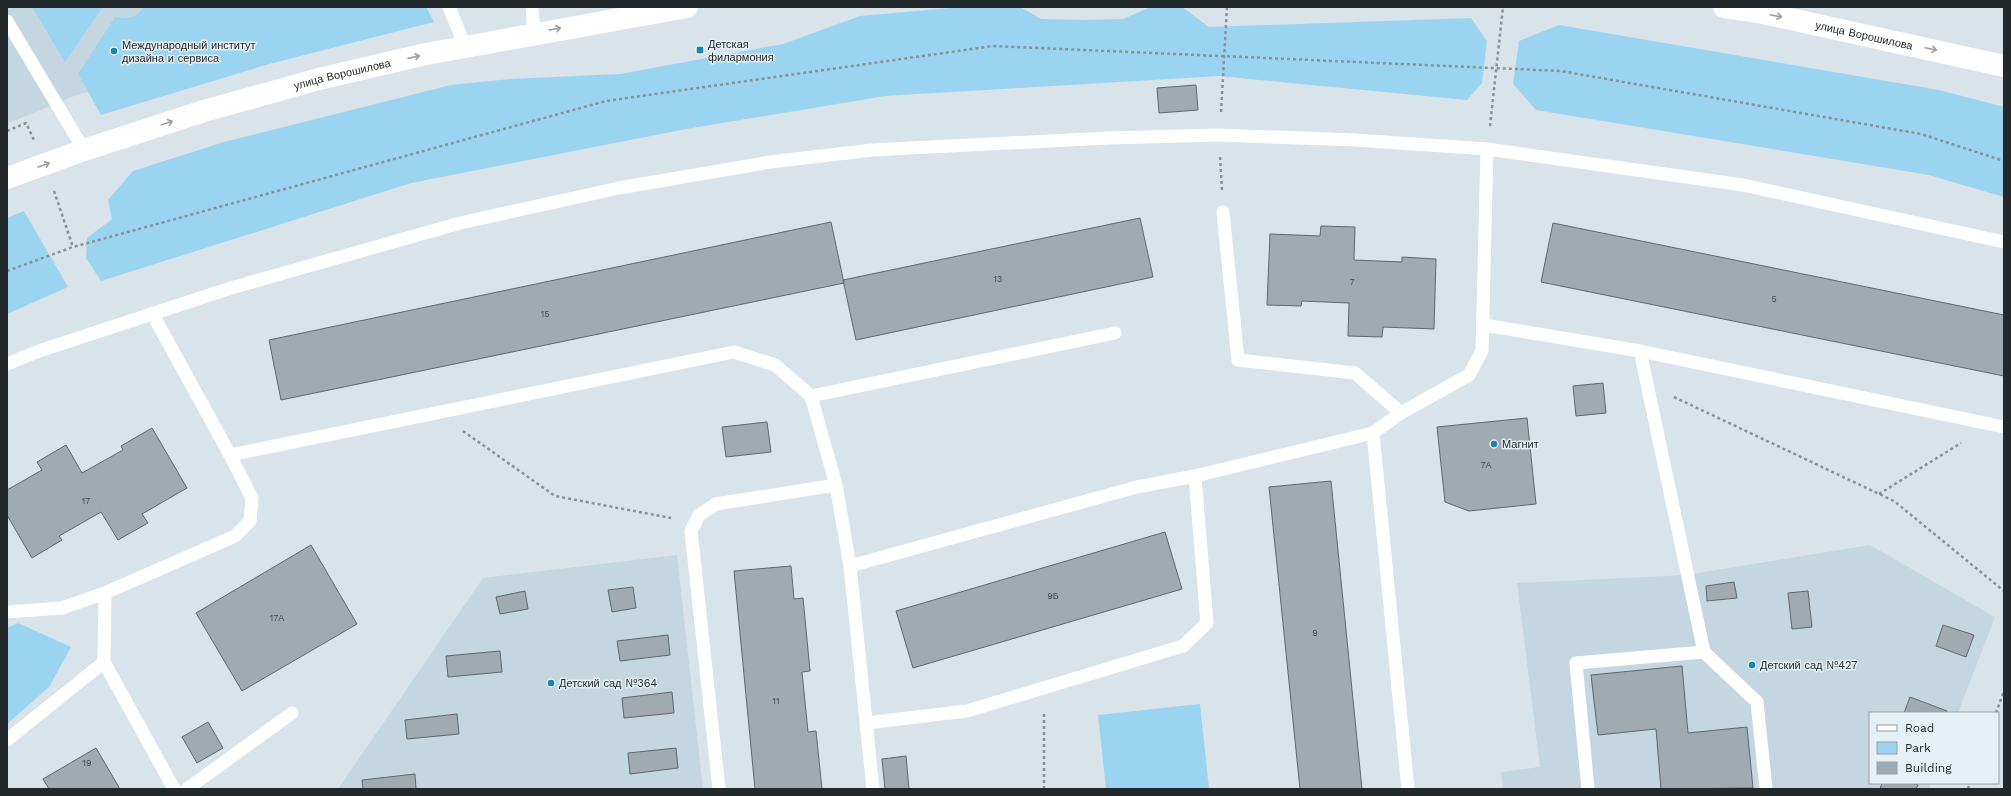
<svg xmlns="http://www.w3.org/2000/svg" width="2011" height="796" viewBox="0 0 2011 796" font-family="'Work Sans',sans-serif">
	<rect width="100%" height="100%" fill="#d8e3ea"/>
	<path fill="#c4d7e1" d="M7,7H370L74,96L7,124Z
		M1870,545L1995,617L1958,713H1870V783H1931L1929,789H1503L1501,772L1540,767L1517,583L1686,575Z
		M677,555L703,789H338L483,578Z"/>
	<path fill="#9bd4f1" d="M32,7H103L65,62Z
		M144,7H426L434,22L269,64L101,115L78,74L115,17C128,20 137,17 144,7Z
		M962,7H1020L1041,19L1085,20L1123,19L1151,7H1182L1209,27L1471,18L1487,41L1482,83L1467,100L1219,76L885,96L686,129L411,183L101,281L86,258L87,238L112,219L108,200L133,171L224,142L451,85L510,79L620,74L783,44L860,16Z
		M1559,25L1939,90L2004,107V197L1929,175L1536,110L1513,84L1519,41Z
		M24,211L68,287L7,314V218Z
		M18,623L71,647L49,687L7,724V628Z
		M1200,704L1209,789H1106L1098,715Z"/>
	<path fill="#a0abb1" stroke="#5d686d" d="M1196,85L1198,110L1159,113L1157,88Z
		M1140,218L1153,277L856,340L843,280Z
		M831,222L844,283L281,400L269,340Z
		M1553,223L2004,315V376L1541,282Z
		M1321,226L1355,227L1354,260L1402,262V257L1436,259L1434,329L1383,327L1382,337L1348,336L1349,303L1302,301L1301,306L1267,305L1270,234L1320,236Z
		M1603,383L1606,413L1576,416L1573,386Z
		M1527,418L1536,504L1469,511L1445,502L1437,427Z
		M767,422L771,452L726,457L722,427Z
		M152,428L187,488L142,514L148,523L118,540L101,512L59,536L62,540L32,558L7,515V490L42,470L37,462L66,445L82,473L123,450L121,446Z
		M1331,481L1362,789H1300L1269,487Z
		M1165,532L1182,589L913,668L896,611Z
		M311,545L357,624L242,691L196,613Z
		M791,566L794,599L803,598L810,671L802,672L808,732L816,731L822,789H755L734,571Z
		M1734,582L1737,598L1707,601L1706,586Z
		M633,587L636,608L612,612L608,590Z
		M525,591L528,609L500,614L496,597Z
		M1808,591L1812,627L1792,629L1788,593Z
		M1943,625L1974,635L1966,657L1936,646Z
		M668,635L670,655L620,661L617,641Z
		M500,651L502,672L448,677L446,656Z
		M1682,666L1688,733L1747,727L1753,788L1661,789L1656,729L1598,735L1591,675Z
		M672,692L674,713L624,718L622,698Z
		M1910,697L1947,711L1946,713H1904Z
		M457,714L459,734L407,739L405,720Z
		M208,722L223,748L197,763L182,737Z
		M96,748L120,789H49L43,779Z
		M676,748L678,768L630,774L628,753Z
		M906,756L909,789H885L882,759Z
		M415,774L416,789H363L362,780Z
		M1882,783H1912L1918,785L1916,789H1880Z"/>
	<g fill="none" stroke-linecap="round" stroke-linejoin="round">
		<path stroke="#889196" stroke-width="2.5" stroke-dasharray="3 3" stroke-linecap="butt" d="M1221,112L1227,7
			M1490,126L1503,7
			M7,131L26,123L34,140
			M1220,157L1222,190
			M54,191L73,247
			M7,271L73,247L606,101L993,46L1561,71L1921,134L2004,161
			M1674,397L1894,501L2004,591
			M463,431L555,496L671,518
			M1879,494L1961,443
			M1996,713L2004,691
			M1044,789V712
			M1968,789L1970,783"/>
		<path stroke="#fff" stroke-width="13" d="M449,7L465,46
			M532,7L534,33
			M7,21L84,150
			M1223,212L1238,360L1355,373L1401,413
			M152,313L230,455L252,498L250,521L235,536L105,593L104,662L174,789
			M1484,325L1640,351L2004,427
			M1640,351L1704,652L1757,702L1766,789
			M7,364L39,351L231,288L460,223L619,188L770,162L872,150L1108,138L1219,135L1355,140L1487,149L1743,185L2004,242
			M811,396L836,485L850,566L873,789
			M1373,433L1408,789
			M230,455L734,352L775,365L811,396L1115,333
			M850,566L1137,487L1195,476
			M7,612L62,608L105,593
			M866,723L967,711L1183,646L1207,623L1195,476L1373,433L1401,413L1469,375L1482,351L1487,149
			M7,740L104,662
			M187,789L292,713
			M719,789L691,531L699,515L716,504L836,485
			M1588,789L1576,663L1704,652"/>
		<g stroke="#fff" stroke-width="22">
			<path id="s1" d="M1724,7L1759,12L2004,66"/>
			<path id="s2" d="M7,178L84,150L204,111L319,79L426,54L687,7"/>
		</g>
	</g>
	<defs><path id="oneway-shaft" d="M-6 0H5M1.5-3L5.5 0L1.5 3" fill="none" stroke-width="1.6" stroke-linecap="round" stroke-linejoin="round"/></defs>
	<g stroke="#9c9e9f">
		<use href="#oneway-shaft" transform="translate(1776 16) rotate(12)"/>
		<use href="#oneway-shaft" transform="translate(555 29) rotate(-10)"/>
		<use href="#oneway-shaft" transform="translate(1931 49) rotate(12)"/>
		<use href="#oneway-shaft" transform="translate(414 57) rotate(-13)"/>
		<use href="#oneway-shaft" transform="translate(167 123) rotate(-18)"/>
		<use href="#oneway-shaft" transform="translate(44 165) rotate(-20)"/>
	</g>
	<g fill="#1c83ac" stroke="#e5f1f7" stroke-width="1.5">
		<rect x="696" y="46" width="8" height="8" rx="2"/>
		<circle cx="114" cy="51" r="4"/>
		<circle cx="1494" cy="444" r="4"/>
		<circle cx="1752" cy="665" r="4"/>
		<circle cx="551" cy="683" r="4"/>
	</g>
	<g text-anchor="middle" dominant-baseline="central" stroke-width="3" stroke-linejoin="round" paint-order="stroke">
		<g font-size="9" fill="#42494c">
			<text x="998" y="279">13</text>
			<text x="1352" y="282">7</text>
			<text x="1774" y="299">5</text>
			<text x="545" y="314">15</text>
			<text x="1486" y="465">7А</text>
			<text x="86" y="501">17</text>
			<text x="1053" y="596">9Б</text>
			<text x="277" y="618">17А</text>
			<text x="1315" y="633">9</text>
			<text x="776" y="701">11</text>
			<text x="87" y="763">19</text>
		</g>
		<g font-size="11" fill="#23282a" stroke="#e5f1f7">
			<text stroke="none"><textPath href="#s1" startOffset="143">улица Ворошилова</textPath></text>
			<text stroke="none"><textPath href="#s2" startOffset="351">улица Ворошилова</textPath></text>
		</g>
		<g font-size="11" fill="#23282a" stroke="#e5f1f7" text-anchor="start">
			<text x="708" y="44">Детская<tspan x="708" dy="13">филармония</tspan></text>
			<text x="122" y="45">Международный институт<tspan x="122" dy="13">дизайна и сервиса</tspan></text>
			<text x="1502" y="444">Магнит</text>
			<text x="1760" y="665">Детский сад №427</text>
			<text x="559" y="683">Детский сад №364</text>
		</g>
	</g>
	<rect width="2011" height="796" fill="none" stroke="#23282a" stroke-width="16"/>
	<rect x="1869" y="712" width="130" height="72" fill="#e5f1f7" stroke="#97a1a5"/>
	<rect x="1877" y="725" width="20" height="6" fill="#ffffff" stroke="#97a1a5"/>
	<text x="1905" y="732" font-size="12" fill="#23282a">Road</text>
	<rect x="1877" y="742" width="20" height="12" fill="#9bd4f1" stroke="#97a1a5"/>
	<text x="1905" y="752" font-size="12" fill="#23282a">Park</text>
	<rect x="1877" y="762" width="20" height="12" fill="#a0abb1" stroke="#97a1a5"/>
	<text x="1905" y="772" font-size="12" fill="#23282a">Building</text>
</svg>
